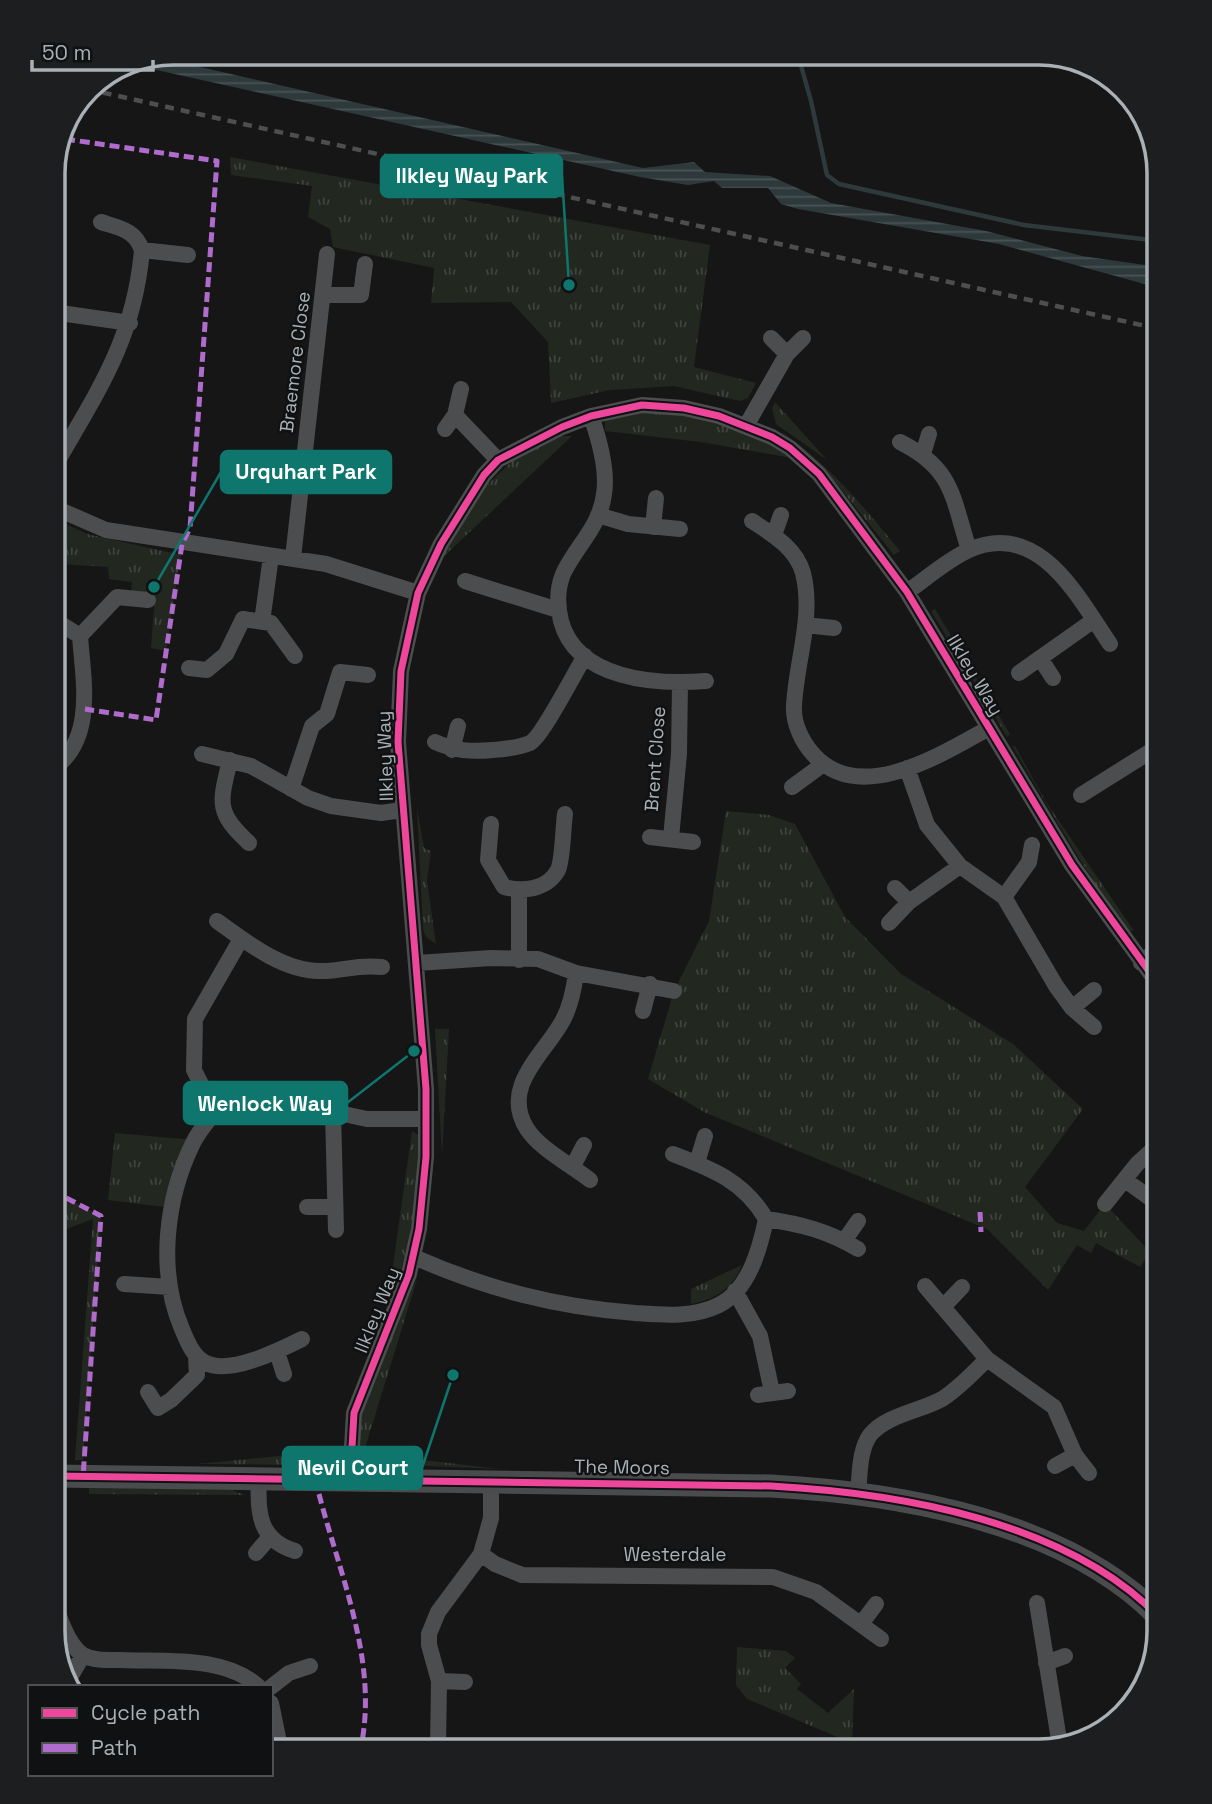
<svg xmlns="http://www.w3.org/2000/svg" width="1212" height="1804" viewBox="0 0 1212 1804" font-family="'Space Grotesk',sans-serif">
	<defs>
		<pattern id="grass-tufts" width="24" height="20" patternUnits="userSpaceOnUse" patternTransform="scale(1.75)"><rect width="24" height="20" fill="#222720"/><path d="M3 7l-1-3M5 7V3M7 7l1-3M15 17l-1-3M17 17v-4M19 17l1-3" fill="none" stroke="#3f443e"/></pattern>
		<pattern id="water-rules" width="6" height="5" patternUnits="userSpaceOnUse" patternTransform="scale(1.75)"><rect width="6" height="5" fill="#2e393b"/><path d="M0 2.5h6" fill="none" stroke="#495355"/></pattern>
	</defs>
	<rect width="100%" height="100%" fill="#161616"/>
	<path fill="url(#grass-tufts)" d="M230,157L710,245L694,367L756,383L748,398L740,401L674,386L610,390L551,403L548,342L511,302L431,303L434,268L333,247L330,229L308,217L312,186L231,175Z
		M775,402L827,460L776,424L772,409Z
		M611,411L719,416L804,460L701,442L605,431V420Z
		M780,431C828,463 863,506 900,551L894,555L836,483Z
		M556,436H572L441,559L480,492L517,456Z
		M53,518L87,534L181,555L166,651L151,648L155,596L131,593L132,582L109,579L108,567L59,564L58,576H53Z
		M935,609L1010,734L1007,737L931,611Z
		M1015,746L1046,802L1134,931H1127C1085,871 1050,810 1013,747Z
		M417,808L424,848L431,851L427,881L436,944L426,937L423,929Z
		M726,811L769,815L795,824L845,917L901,974L1013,1044L1083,1109L1025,1187L1057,1223L1084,1231L1105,1204L1150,1252L1140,1267L1096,1243L1091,1253L1077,1245L1048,1290L987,1229L704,1112L648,1079L674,991L709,921Z
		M435,1029H449L442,1156Z
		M412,1131L418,1135C422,1199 408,1256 386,1315Z
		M115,1133L194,1140L173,1208L108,1200Z
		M53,1191L101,1216L83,1460H75L93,1219L53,1234Z
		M742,1265C732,1289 716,1299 691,1304V1289Z
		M418,1276L365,1448H361C347,1421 405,1307 418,1276Z
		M339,1450L337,1459L318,1465L198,1464Z
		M364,1453L499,1469L381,1464Z
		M89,1487L232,1490L245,1495L89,1494Z
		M737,1647L786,1651L795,1658L785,1668L801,1684L797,1689L828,1713L854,1689L852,1743L747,1699L736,1685Z"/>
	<path fill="url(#water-rules)" d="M174,61L643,168L694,162L705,172L770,176L831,203L986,231L1082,256L1159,267V288L999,244L798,209L781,204L768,188H722L714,181L688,185L640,177L125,63Z"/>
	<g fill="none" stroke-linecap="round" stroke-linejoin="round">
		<path stroke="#2e393b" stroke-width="4.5" d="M798,55L811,101L827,175L839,184L1024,225L1159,241"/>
		<path stroke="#4b4d4f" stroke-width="16" d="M142,250L188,255
			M324,295H361L365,264
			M53,312L130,323
			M771,338L787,354
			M455,415L498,460
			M591,416C599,439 608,470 604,494C600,527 576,546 563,574C557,589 557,605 561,621C577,680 656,685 706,681
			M746,426L787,354L803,338
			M445,429L455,415L461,389
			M900,442C954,469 952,497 969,550
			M923,454L929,434
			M53,469C97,392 134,341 142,250C135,230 120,228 101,222
			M53,507L106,530L326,564L418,593
			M598,515L628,524L680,529
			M752,521C772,534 796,548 803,573C814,617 796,662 794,706C793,723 802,742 813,754C859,807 942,754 989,728
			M653,527L656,498
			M774,535L781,515
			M293,558L327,254
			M465,581L558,610
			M907,592C927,578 947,560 969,550C1039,519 1078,597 1110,644
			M262,622L271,556
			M805,625L834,628
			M80,636L117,597L148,600
			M1040,658L1053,678
			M189,668L207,670L226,654L243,619L271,623L295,656
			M1019,673L1094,620
			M435,742C455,751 471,752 493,750C505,749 519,748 530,743C542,737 575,672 585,656
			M452,750L458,726
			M202,754L251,766L308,798L331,806L381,813L402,810
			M230,760C220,802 215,812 249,843
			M907,768L927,825L960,866L1004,897L1056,986L1072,1008L1094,1027
			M53,769C96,739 83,680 80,636L53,619
			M792,787L822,765
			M291,789L312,726L327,714L340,672L368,675
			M1081,795L1159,746
			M491,824L488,860L504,887C523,892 547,890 558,870C563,859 563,827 565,814
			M650,837L693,842
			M671,838L679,754L680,683
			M895,888L909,902
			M519,891V960
			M1004,897L1029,862L1032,845
			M217,921C246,942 284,972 321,971C345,971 356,964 382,967
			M889,923L909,902L960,866
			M241,939L195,1019L194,1070L210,1102L239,1116L259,1115L289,1106L311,1107L367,1119H426
			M417,963L491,958L538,959L576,973L674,991
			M1141,963L1159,948
			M576,973C574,989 571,1005 563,1020C545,1054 500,1086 527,1129C540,1149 571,1165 590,1180
			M53,981L55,965L53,918
			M1072,1008L1094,990
			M643,1011L650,984
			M218,1108C210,1119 199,1130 193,1143C166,1198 157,1271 182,1329C187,1341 193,1357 206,1363C230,1375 280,1350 302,1339
			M333,1112L336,1230
			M673,1154C712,1169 744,1181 766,1219C801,1224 828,1231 858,1249
			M697,1163L705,1136
			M573,1166L584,1145
			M1125,1180L1150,1198
			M1105,1204L1137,1164L1159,1144
			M307,1207H335
			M844,1241L858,1221
			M414,1257C487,1289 556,1307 635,1313C663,1315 693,1318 719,1305C749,1290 760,1248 766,1219
			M1156,1262L1159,1273
			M124,1284L170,1287
			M925,1286L987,1359L1054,1407L1075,1455L1089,1473
			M735,1291L760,1336L772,1392
			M943,1307L962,1287
			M277,1352L284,1374
			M148,1392L158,1408L171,1400L197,1375L196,1356
			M758,1395L788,1391
			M1055,1466L1075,1455
			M259,1479C257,1513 259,1540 295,1551
			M350,1481L354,1413L409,1274L419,1229L426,1157V1089L398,742L401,671L418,593L441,544L484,475L498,460L562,427L591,416L642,405L684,408L719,416L772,437L790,448L819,474L907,592L1072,865L1159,985
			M858,1493C860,1475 859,1450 870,1435C886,1415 921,1411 942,1399C959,1388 973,1373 987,1359
			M256,1553L269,1538
			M481,1554L495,1564L522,1575L773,1577L816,1592L881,1639
			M53,1594C57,1612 67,1645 83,1655C94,1661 108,1660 120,1660C164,1662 225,1655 259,1687
			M1037,1603L1060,1746
			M1148,1605L1159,1592
			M861,1624L876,1604
			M1046,1663L1065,1656
			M68,1681L83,1655
			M439,1681L465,1682
			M271,1687L289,1673L310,1666
			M271,1703L279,1742
			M438,1747L439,1681L429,1645V1634L438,1612L481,1554L491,1518V1481"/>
		<path stroke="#4a4b4d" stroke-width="23" d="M53,1476L771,1486C899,1493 1066,1521 1159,1617"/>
		<path stroke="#4c4e4f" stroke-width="4.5" stroke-dasharray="9 7" stroke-linecap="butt" d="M87,89L1159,329"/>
		<path stroke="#b06ccc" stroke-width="5" stroke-dasharray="10 5" stroke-linecap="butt" d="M65,139L217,161L190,528L182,544L156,720L85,709
			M53,1191L101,1216L83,1477
			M980,1212L981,1232
			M319,1494C340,1576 380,1665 360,1751"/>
		<defs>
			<path id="cycleway" d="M53,1476L771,1486C899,1493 1066,1521 1159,1617
				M350,1481L354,1413L409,1274L419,1229L426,1157V1089L398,742L401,671L418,593L441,544L484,475L498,460L562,427L591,416L642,405L684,408L719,416L772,437L790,448L819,474L907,592L1072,865L1159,985"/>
		</defs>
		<use href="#cycleway" stroke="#101112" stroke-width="11"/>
		<use href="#cycleway" stroke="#ed469a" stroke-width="7"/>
	</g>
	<g text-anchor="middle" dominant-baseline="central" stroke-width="5" stroke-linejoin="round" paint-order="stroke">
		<g font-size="19" fill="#a9b1b6" stroke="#101112">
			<text transform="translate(295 362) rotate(-83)">Braemore Close</text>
			<text transform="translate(975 675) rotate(59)">Ilkley Way</text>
			<text transform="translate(385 756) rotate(-92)">Ilkley Way</text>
			<text transform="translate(655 759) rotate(-86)">Brent Close</text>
			<text transform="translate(377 1310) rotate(-68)">Ilkley Way</text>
			<text transform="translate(622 1467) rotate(1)">The Moors</text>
			<text x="675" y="1554">Westerdale</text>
		</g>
	</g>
	<path d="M0 0H1212V1804H0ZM173 65H1039A108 108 0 0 1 1147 173V1631A108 108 0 0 1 1039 1739H173A108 108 0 0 1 65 1631V173A108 108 0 0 1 173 65Z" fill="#1c1e1f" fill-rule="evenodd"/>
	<path fill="none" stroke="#a9b1b6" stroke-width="3.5" d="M173 65H1039A108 108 0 0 1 1147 173V1631A108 108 0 0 1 1039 1739H173A108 108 0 0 1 65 1631V173A108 108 0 0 1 173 65Z"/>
	<path fill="none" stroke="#0f766e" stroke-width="2.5" d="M569 285L562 176M154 587L221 472M414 1051L347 1103M453 1375L422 1468"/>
	<g fill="#0f766e" stroke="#101112" stroke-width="2.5">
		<circle cx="569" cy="285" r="7"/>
		<circle cx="154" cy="587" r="7"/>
		<circle cx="414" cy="1051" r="7"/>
		<circle cx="453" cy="1375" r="7"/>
	</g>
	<g fill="#0f766e" stroke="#0f766e" stroke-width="2.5">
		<rect x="381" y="155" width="181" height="42" rx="7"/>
		<rect x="221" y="451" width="170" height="42" rx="7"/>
		<rect x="184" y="1082" width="163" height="42" rx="7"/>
		<rect x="283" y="1447" width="139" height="42" rx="7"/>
	</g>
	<g font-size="21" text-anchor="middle" font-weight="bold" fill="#fff">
		<text x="472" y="183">Ilkley Way Park</text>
		<text x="306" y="479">Urquhart Park</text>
		<text x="265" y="1111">Wenlock Way</text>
		<text x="353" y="1475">Nevil Court</text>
	</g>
	<rect x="28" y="1685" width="245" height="91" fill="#101112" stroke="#4d5154" stroke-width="2"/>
	<rect x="42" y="1708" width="35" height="10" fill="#ed469a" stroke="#4d5154" stroke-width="2"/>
	<text x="91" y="1720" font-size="21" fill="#a9b1b6">Cycle path</text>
	<rect x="42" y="1743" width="35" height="10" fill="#b06ccc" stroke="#4d5154" stroke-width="2"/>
	<text x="91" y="1755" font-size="21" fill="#a9b1b6">Path</text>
	<path d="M32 60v10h121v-10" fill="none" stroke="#a9b1b6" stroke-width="3.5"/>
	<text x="42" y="60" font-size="21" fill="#a9b1b6" stroke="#101112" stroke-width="5" paint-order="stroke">50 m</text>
</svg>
